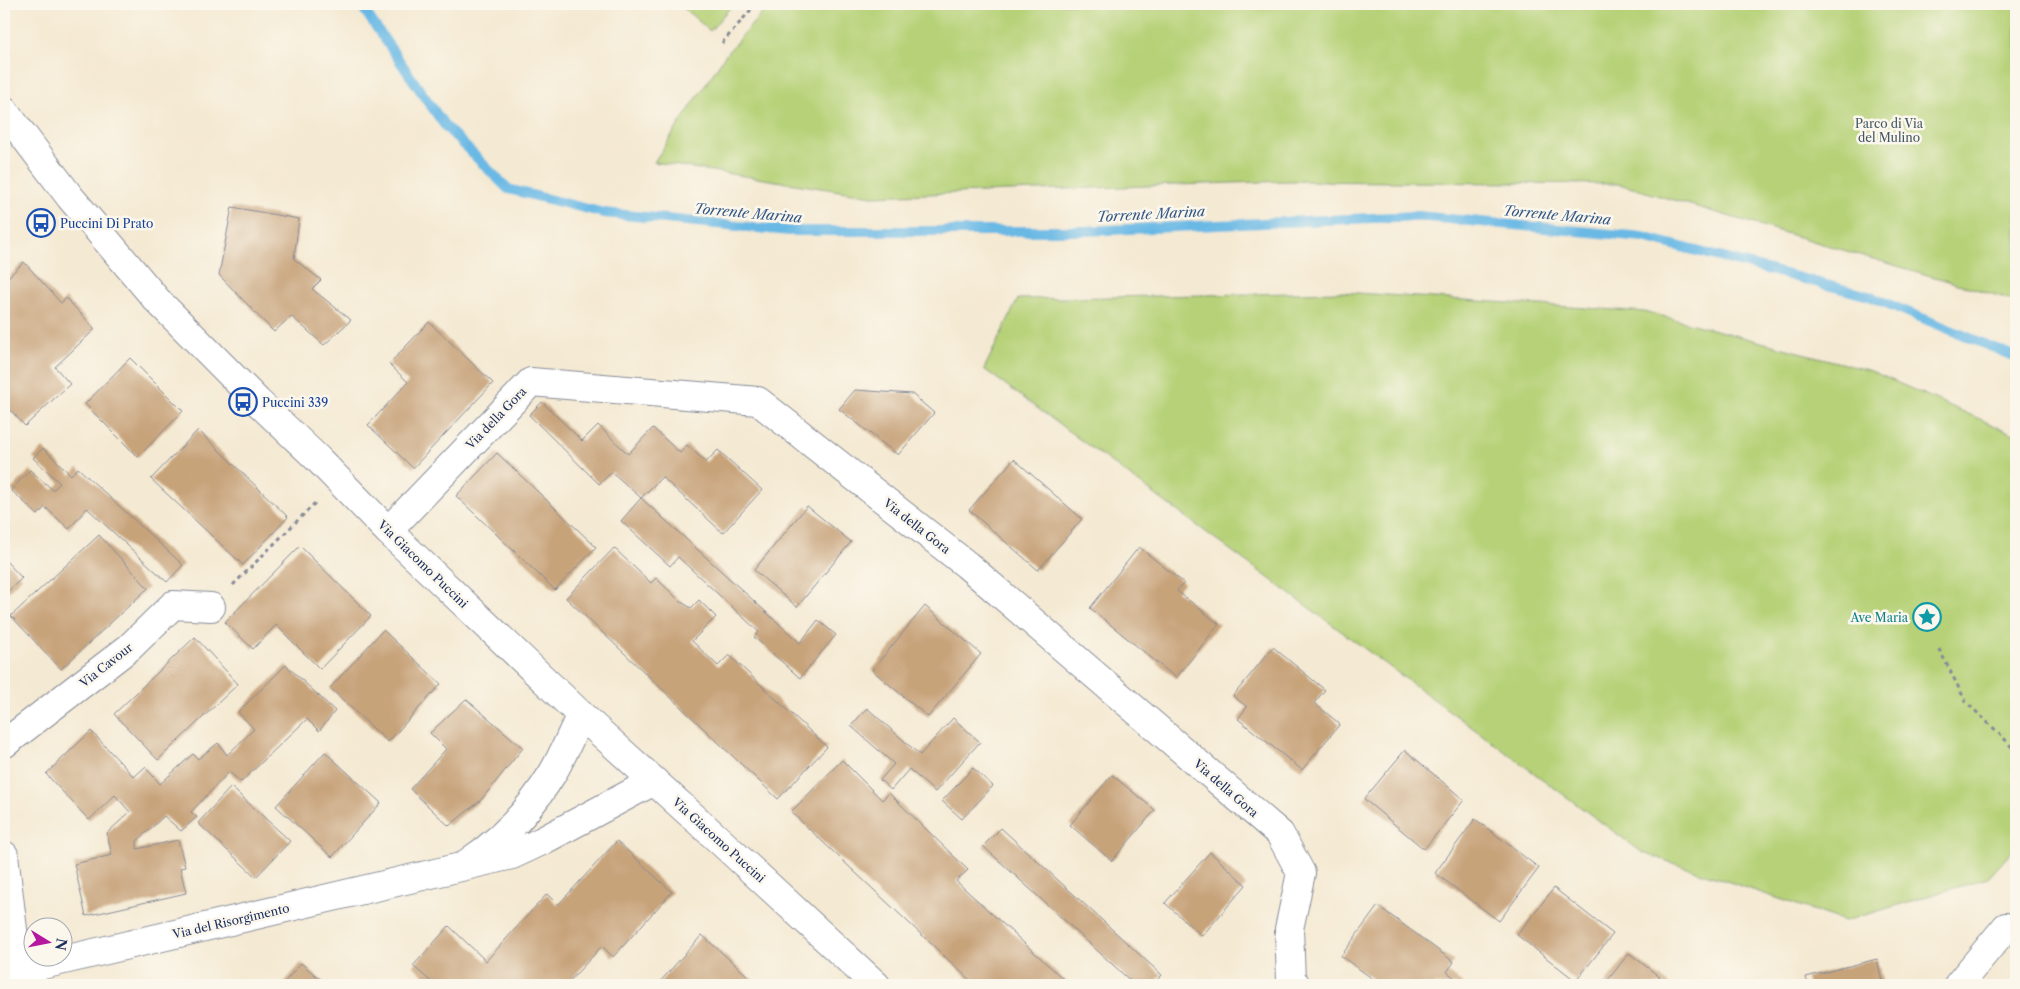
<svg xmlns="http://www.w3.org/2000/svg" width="2020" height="989" viewBox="0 0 2020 989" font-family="'Libre Caslon Text',serif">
	<rect width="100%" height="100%" fill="#fbf7ec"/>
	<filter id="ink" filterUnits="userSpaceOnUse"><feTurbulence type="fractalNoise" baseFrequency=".02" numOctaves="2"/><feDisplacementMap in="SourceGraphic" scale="10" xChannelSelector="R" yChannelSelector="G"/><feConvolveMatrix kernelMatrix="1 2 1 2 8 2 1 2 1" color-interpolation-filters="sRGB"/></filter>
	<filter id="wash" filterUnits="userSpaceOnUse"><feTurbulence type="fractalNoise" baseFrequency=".0096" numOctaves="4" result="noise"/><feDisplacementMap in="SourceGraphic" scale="20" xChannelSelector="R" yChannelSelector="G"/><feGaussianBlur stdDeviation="1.12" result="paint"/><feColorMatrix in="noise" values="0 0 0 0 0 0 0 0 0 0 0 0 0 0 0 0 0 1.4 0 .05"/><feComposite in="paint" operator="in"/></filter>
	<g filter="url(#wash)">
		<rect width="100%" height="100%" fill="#f4e9d2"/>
		<path fill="#b6d177" stroke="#68806a" d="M679,4H733L710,31Z
			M770,4H2016V301L1619,184L1288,181L872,196L654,162L726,54Z
			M1341,292L1647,312L1871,371L2016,435V847L1988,878L1845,921L1643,853L984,369L1018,299Z"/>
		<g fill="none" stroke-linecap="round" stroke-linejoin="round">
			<path stroke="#6bb9e5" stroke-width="10" d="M360,4L445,126L508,189L604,213L789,231H1085L1417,216L1643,237L1869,296L2016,357"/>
		</g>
		<g id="blocks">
			<path fill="#c7a37a" d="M232,207L299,219L294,259L321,280L312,289L351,320L324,345L291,316L274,332L219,275Z
				M24,262L61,303L66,298L95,329L55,367L70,384L25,426L4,403V281Z
				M429,322L493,383L413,468L368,425L408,382L389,364Z
				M130,358L183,411L138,457L85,404Z
				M855,390L912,394L934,413L898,455L839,409Z
				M542,402L582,441L598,425L628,454L653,428L680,453L687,445L706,462L718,450L762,490L723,533L662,477L641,498L612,472L599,484L529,415Z
				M198,430L288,517L243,565L151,479Z
				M43,448L71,475L78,468L183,565L167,582L87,508L69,529L45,507L38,515L11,490L30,470L53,490L60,483L33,458Z
				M497,453L596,547L555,590L456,496Z
				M1014,459L1082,519L1038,570L969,510Z
				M641,498L800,643L818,620L836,635L800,678L754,637L759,632L678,557L670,566L621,521Z
				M807,506L851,542L797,607L754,570Z
				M99,535L148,588L61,669L11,616Z
				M300,546L371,616L320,669L276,625L253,649L225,622Z
				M1139,547L1184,583L1177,591L1219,624L1176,678L1090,608Z
				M614,548L651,583L656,578L680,601L691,608L699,600L716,617L692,641L718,666L729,655L827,747L778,799L566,598Z
				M4,559L22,578L4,595Z
				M925,606L981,654L928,717L872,670Z
				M383,630L441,684L388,742L330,688Z
				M195,637L238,684L158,760L114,714Z
				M1273,647L1325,690L1314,703L1340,724L1302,770L1238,719L1247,707L1233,696Z
				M286,665L335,711L319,731L307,719L241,782L229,772L191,812L197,817L181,831L164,816L137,841V849L178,840L185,867L180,868L186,893L86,916L74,864L112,855L107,833L130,812L115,795L89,820L46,774L91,731L134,777L145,767L160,784L193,754L198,759L218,743L227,755L254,729L238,712Z
				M466,699L523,748L481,800L449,826L410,789L446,749L430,733Z
				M867,708L920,755L953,718L980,742L935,792L909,769L891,790L880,780L894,764L851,726Z
				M1405,750L1464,800L1424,849L1364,799Z
				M325,752L381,803L332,857L276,806Z
				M842,760L882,800L889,793L968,870L956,881L1070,985H975L791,812Z
				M973,768L993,786L962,819L942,801Z
				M1112,775L1155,810L1112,861L1070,825Z
				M231,787L290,841L256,877L198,823Z
				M1475,819L1539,868L1499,921L1435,873Z
				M1001,828L1162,975L1153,985H1135L983,846Z
				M617,841L672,892L613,957L602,946L566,985H435L413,966L449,926L486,961L547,894L558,905Z
				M1210,852L1246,885L1202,936L1165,903Z
				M1554,888L1613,934L1576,981L1517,935Z
				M1378,906L1454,962L1447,972L1464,985H1368L1373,979L1341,956Z
				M702,935L758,985H657Z
				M1629,953L1670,985H1604Z
				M1877,959L1883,985H1808L1806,977Z
				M301,963L327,985H282Z"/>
		</g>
	</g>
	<g filter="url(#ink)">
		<use href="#blocks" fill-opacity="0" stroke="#888c98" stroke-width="1"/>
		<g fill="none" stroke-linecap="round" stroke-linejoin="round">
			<defs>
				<path id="street" d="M388,531L531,382L758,401L967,565L1280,834L1301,873L1289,929L1291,980L1296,985
					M4,744L130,647L173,605L211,607
					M4,855L18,971
					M470,861C503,839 531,808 552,774C563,756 571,734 581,715
					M4,974L512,855L542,841L654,781
					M1958,985L2006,927"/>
				<path id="secondary" d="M4,110L70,197L156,299L258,402L318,459L388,531L581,715L719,840L876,985"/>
			</defs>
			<use href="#street" stroke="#888c98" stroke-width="30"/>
			<use href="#secondary" stroke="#888c98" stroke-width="30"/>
			<path stroke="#888c98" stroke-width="3" stroke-dasharray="4 4" stroke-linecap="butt" d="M722,43L756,4
				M233,585L315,503
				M1939,649L1966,702L2002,736L2016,752"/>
			<use href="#street" stroke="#fff" stroke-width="28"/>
			<use href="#secondary" stroke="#fff" stroke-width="28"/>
		</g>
	</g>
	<defs>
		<symbol id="bus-ring" viewBox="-11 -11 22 22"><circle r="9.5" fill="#fbf7ec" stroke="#1a4fb4" stroke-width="1.5"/><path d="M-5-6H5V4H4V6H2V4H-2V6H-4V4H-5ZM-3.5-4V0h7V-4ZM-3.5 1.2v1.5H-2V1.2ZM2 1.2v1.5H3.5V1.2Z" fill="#1a4fb4"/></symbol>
		<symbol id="sight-ring" viewBox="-11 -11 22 22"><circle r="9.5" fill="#fbf7ec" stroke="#0f9aa8" stroke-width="1.5"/><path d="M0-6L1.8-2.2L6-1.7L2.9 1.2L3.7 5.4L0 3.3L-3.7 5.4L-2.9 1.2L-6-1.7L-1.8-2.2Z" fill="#0f9aa8"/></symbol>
	</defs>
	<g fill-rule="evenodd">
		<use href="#bus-ring" x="25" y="207" width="32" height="32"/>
		<use href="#bus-ring" x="227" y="386" width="32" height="32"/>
		<use href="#sight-ring" x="1911" y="601" width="32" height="32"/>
	</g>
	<g text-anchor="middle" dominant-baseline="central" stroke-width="5" stroke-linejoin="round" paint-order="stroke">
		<g font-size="12" fill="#425864" stroke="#fbf7ec">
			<text x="1889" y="123">Parco di Via<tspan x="1889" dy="14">del Mulino</tspan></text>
		</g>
		<g font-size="12" fill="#164399" stroke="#fbf7ec" text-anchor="start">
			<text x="60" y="223">Puccini Di Prato</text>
			<text x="262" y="402">Puccini 339</text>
		</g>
		<g font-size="12" fill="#1b2f5e" stroke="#fbf7ec">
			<text transform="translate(496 418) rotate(-46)">Via della Gora</text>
			<text transform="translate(917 526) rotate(38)">Via della Gora</text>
			<text transform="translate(423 564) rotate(44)">Via Giacomo Puccini</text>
			<text transform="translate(106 665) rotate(-38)">Via Cavour</text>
			<text transform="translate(1226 788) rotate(41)">Via della Gora</text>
			<text transform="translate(719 840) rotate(42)">Via Giacomo Puccini</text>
			<text transform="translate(231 921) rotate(-13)">Via del Risorgimento</text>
		</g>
		<g font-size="12" fill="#0d838f" stroke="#fbf7ec" text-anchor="end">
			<text x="1908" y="617">Ave Maria</text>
		</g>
		<g font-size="14" font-style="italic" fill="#335886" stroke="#fbf7ec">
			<text transform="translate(748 213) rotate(5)">Torrente Marina</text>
			<text transform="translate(1151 214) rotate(-3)">Torrente Marina</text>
			<text transform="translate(1557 215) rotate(5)">Torrente Marina</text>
		</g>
	</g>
	<rect width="2020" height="989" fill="none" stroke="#fbf7ec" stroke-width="20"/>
	<g transform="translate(48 942) rotate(100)"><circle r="24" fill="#fbf7ec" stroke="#a1a7b3"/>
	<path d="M0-4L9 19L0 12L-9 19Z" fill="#b5179e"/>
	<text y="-8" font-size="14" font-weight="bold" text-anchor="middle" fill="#1b2f5e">N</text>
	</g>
</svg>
